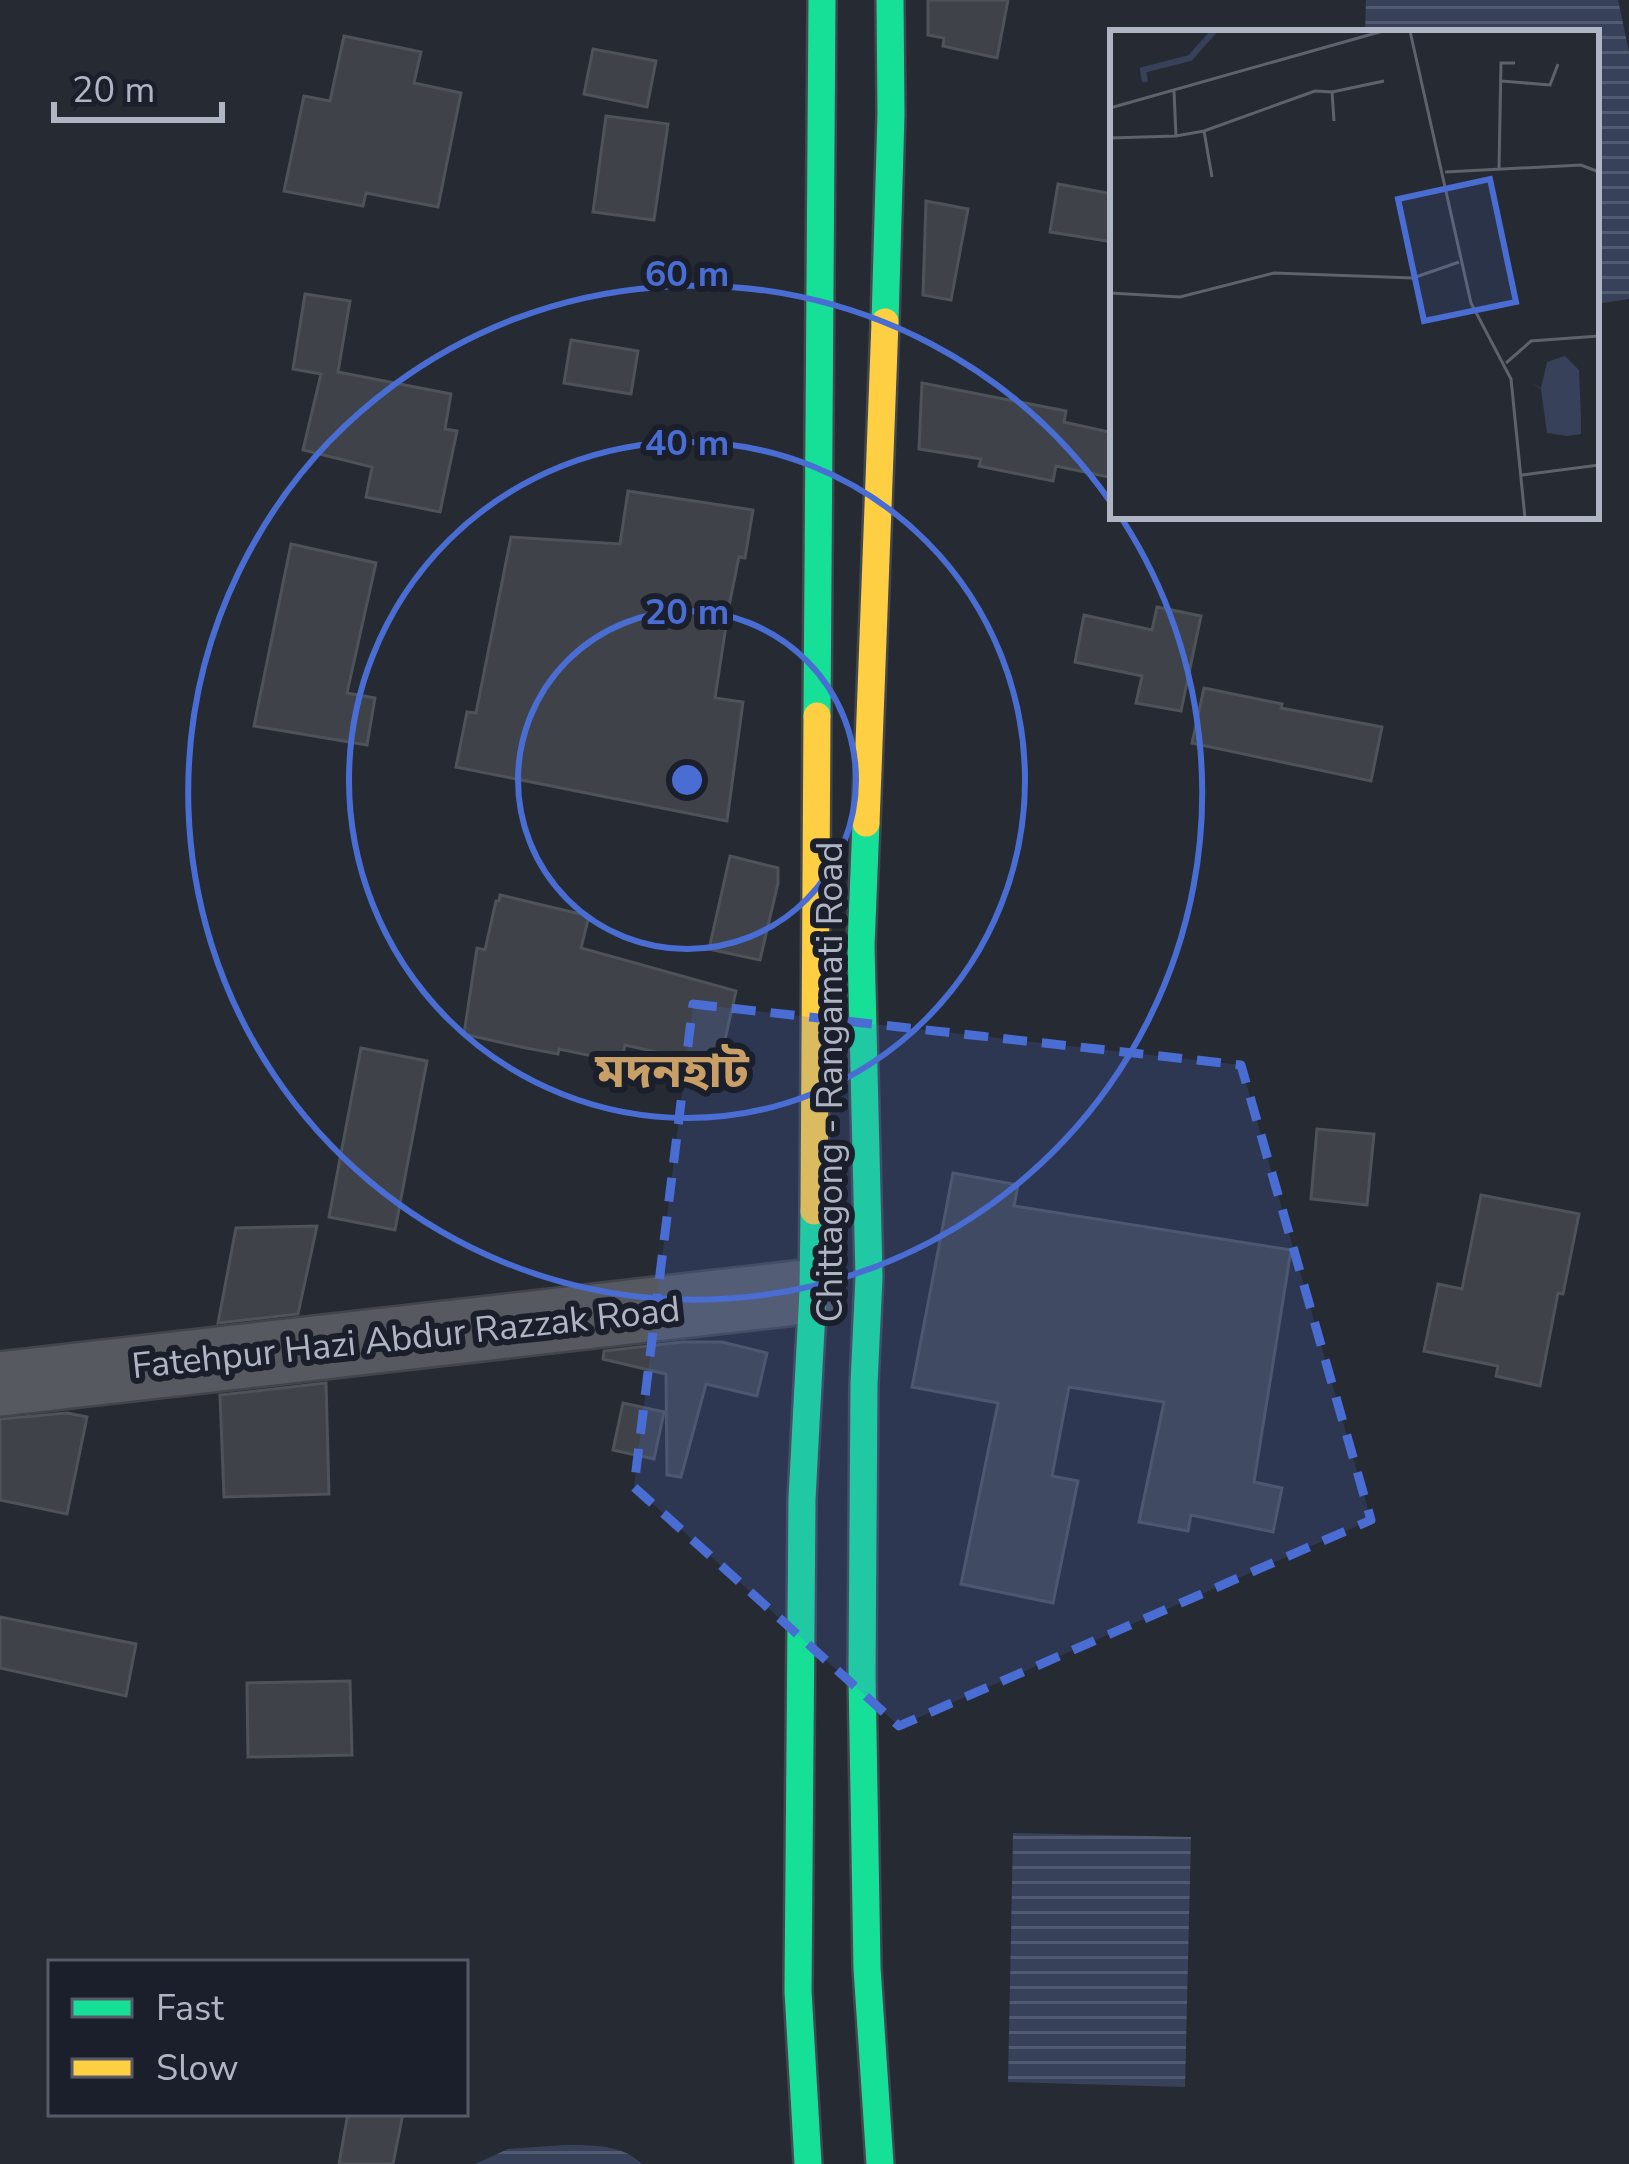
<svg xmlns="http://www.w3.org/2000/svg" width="1629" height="2164" viewBox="0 0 1629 2164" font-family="'Nunito Sans','Noto Sans Bengali',sans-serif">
	<defs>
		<pattern id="water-rules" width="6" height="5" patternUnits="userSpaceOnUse" patternTransform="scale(3)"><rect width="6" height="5" fill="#37415a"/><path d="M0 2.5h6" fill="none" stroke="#515a70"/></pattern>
	</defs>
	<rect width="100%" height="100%" fill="#262a32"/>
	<path fill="url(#water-rules)" d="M1366,0H1618L1629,52V299L1596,304V33H1365Z
		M1013,1833L1191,1837L1185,2087L1008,2082Z
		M564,2145C591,2145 622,2144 642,2164H475L508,2149Z"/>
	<path fill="#3f4248" stroke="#4e5259" stroke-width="3" d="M928,0H1008L997,58L943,46L944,38L928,35Z
		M344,36L421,52L414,83L461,93L438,207L366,193L363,206L284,191L304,96L330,101Z
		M593,49L656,61L647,107L584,94Z
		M606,116L668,124L654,220L593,212Z
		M1058,184L1113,194V242L1050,232Z
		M926,201L968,209L951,300L923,295Z
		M305,294L350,301L338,372L451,394L445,429L457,431L440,512L366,497L372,467L303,450L321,374L293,369Z
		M571,340L638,351L631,394L564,383Z
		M922,383L1066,411L1064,422L1113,433V478L1056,466L1053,481L979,466L981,459L919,449Z
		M628,491L753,510L745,558L739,557L729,606L715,698L743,702L727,821L456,767L467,712L476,713L511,537L620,544Z
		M291,544L376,563L347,693L375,698L367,745L254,726Z
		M1157,607L1201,616L1181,711L1136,703L1142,676L1075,662L1084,615L1152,630Z
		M1204,688L1282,704L1281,708L1382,727L1371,781L1192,743Z
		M730,856L778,868V883L760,960L709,949Z
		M500,895L589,916L581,948L736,991L719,1066L625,1045L621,1062L559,1049L558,1054L521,1047L464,1034L477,948L485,950L496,901H499Z
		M361,1048L427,1061L395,1230L329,1217Z
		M1317,1129L1374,1134L1367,1205L1311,1199Z
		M953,1173L1018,1185L1014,1206L1291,1250L1254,1482L1282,1488L1273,1532L1191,1515L1188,1531L1139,1522L1164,1402L1069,1387L1052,1476L1078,1481L1053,1603L961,1584L998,1403L912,1387Z
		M1481,1195L1579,1214L1563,1294L1558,1293L1540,1386L1496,1376L1498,1366L1424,1351L1438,1284L1462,1289Z
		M317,1226L298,1314L218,1323L236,1228Z
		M682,1342H722L767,1353L757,1396L706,1384L681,1477L667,1475L666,1374L603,1359L604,1351Z
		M326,1383L329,1494L224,1497L220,1395Z
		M623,1403L664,1412L654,1459L613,1450Z
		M67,1413L87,1417L67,1514L0,1500V1419Z
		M0,1617L136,1644L126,1696L0,1668Z
		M350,1681L352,1755L248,1757L247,1683Z
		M348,2113H403L393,2164H339Z"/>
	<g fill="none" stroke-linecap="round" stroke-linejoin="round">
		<defs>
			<path id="street" d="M0,1384L813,1291"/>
			<path id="fast" d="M885,322L891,114L890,0
				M817,716L822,0
				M866,823L861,946L869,1277L864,1384L862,1676L867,1968L880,2164
				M808,2164L798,1991L802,1499L813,1291L814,1211"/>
			<path id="slow" d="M866,823L885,322
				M814,1211L817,716"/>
		</defs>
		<use href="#street" stroke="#42454b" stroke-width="68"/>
		<use href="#fast" stroke="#43464d" stroke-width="32"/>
		<use href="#slow" stroke="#43464d" stroke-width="32"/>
		<use href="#street" stroke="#565960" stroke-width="63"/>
		<use href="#fast" stroke="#16e098" stroke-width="27"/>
		<use href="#slow" stroke="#ffcf43" stroke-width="27"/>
	</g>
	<path fill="#496dd2" fill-opacity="0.2" stroke="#496dd2" stroke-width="9" stroke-dasharray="24 15" stroke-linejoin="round" d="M693,1004L1241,1065L1371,1520L899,1726L634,1487Z"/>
	<g fill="none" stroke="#496dd2" stroke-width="6">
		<circle cx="687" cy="780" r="169"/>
		<circle cx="687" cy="780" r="338"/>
		<path d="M1122 519A507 507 0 1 1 1112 504"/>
	</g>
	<g text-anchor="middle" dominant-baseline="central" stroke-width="12" stroke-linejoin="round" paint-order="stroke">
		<g font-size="36" fill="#b0b5c3" stroke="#1b1f2b">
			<text transform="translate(830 1082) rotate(-90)">Chittagong - Rangamati Road</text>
			<text transform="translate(406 1338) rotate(-6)">Fatehpur Hazi Abdur Razzak Road</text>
		</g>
		<g font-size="48" font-weight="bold" fill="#c89f66" stroke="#1b1f2b">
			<text x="672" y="1071">মদনহাট</text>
		</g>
	</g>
	<g transform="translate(1110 30)">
		<rect width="489" height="489" fill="#262a32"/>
		<path d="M455,326L469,340L471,387V404L457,406L437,403L431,359L419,352L431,358L437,332Z" fill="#37415a"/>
		<path fill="none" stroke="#37415a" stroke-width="6" d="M35,52L33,40L80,28L104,1"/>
		<path fill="none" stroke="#5d626c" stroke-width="3" d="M300,1L361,273L401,349L415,488M391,51L440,55L448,34M64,61L66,106L94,101L102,147M222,62L274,51M0,78L273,1M94,101L205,61L222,62L224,91M0,108L66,106M389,138L391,33H405M335,142L471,135L489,142M0,263L70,267L164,243L303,248L349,232M396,333L421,311L489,306M412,445L489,435"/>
		<path fill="#496dd2" fill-opacity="0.15" stroke="#496dd2" stroke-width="6" d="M380,149L406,272L314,291L288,169Z"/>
		<rect width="489" height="489" fill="none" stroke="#b0b5c3" stroke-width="6"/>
	</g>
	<circle cx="687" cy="780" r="18" fill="#496dd2" stroke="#1b1f2b" stroke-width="6"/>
	<g font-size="36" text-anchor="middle" font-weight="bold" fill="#496dd2" stroke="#1b1f2b" stroke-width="12" stroke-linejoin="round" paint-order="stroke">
		<text x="687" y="286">60 m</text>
		<text x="687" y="455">40 m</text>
		<text x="687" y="624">20 m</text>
	</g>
	<rect x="48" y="1960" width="420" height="156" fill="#1b1f2b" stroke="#575b68" stroke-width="3"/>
	<rect x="72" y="1999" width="60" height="18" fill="#16e098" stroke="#575b68" stroke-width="3"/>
	<text x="156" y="2020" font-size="36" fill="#b0b5c3">Fast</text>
	<rect x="72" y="2059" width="60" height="18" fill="#ffcf43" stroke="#575b68" stroke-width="3"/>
	<text x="156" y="2080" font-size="36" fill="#b0b5c3">Slow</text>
	<path d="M54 102v18h168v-18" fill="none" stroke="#b0b5c3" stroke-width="6"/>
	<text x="72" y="102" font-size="36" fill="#b0b5c3" stroke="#1b1f2b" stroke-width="9" paint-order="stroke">20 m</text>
</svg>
